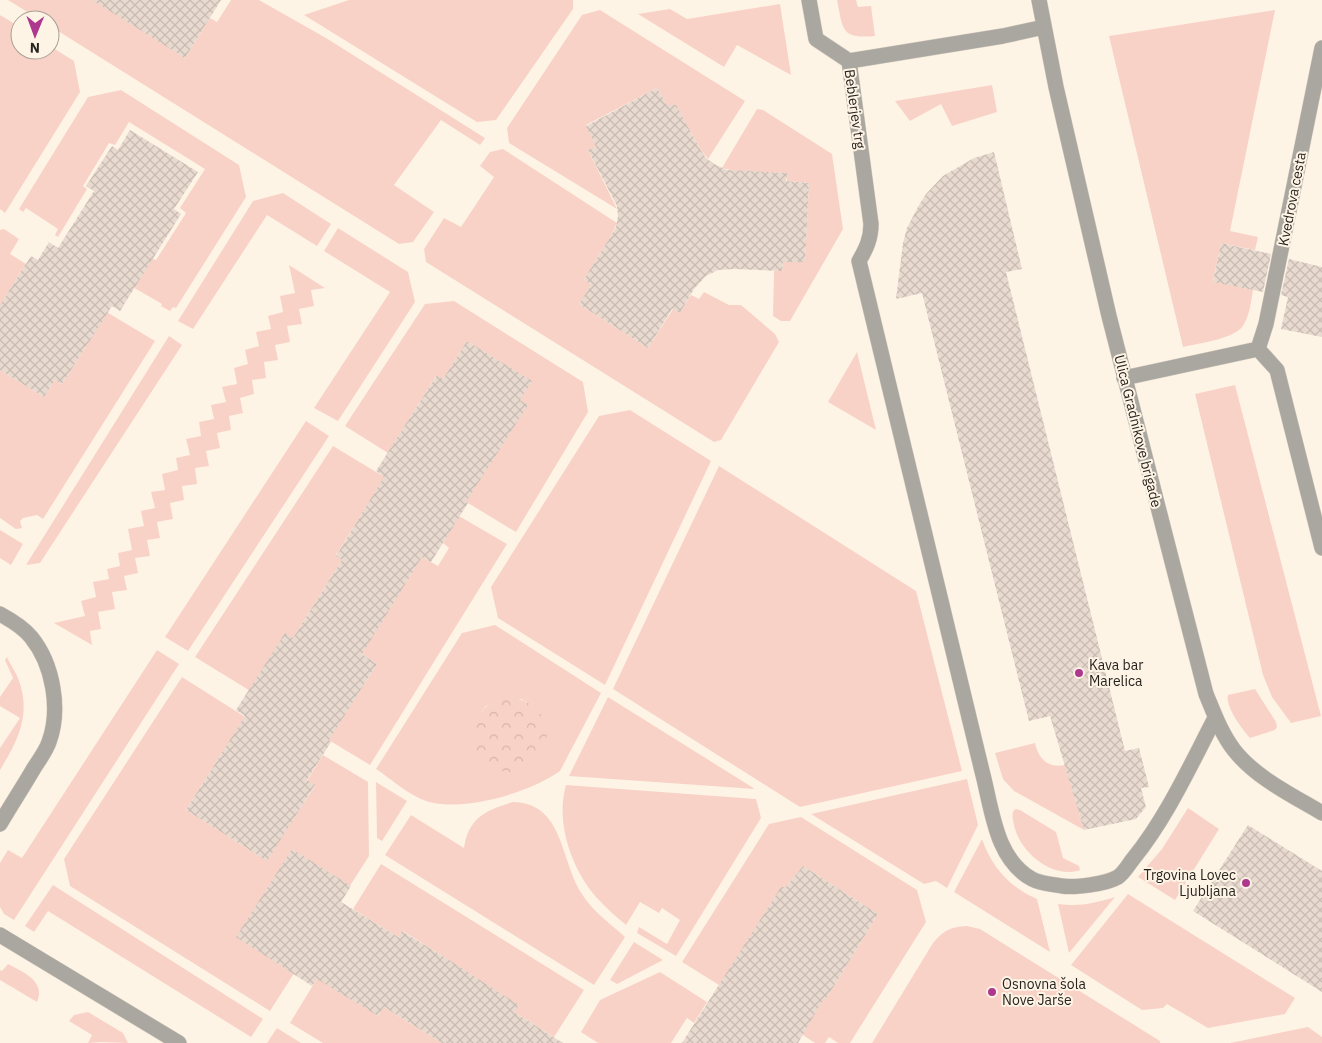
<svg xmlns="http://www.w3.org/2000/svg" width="1322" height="1043" viewBox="0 0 1322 1043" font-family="'IBM Plex Sans',sans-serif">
	<defs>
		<pattern id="park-crowns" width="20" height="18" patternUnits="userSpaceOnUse" patternTransform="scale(1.25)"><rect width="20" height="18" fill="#f9d2c7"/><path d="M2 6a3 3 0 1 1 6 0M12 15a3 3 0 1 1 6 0" fill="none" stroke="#d5b4aa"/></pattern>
		<pattern id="building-cross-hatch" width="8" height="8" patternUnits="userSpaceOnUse" patternTransform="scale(1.25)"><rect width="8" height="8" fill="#e9dad0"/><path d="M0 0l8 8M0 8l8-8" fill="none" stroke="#c8bbb2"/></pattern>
	</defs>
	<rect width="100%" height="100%" fill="#fef4e6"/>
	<path fill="#f9d2c7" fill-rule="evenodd" d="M8,0H125L185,58L210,18L217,22L231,0H259L326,38L485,138L480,145L441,120L394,185L434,212L413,242L399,244L50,26V20H40Z
		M349,0H573V9L496,120L477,122L304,15Z
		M837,0H856L858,7L871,6L875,36C841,39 843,30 837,0Z
		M780,4L791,75L737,45L724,67L638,14L670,9L687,19Z
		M600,10L745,101L708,159L701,150L675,105L668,107L657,88L586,125L596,147L588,150L617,209L509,143L507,128L582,15Z
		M1275,10L1230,231L1258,237L1255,250L1221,243L1213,281L1253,290C1251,301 1250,314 1244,324C1237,339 1199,343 1183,347L1109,36Z
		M0,15L20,27V50H50V46L74,61L80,92L5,213L0,209Z
		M992,85L997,112L952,126L941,104L910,121L895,101Z
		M121,90L239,165L246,197L176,308L173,307L170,311L161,306L162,304L131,286L149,257L156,260L186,213L180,208L205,169L129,122L115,145L109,143L83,186L87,189L58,237L55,235L58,229L26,208L23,212L19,209L88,97Z
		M757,109L763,110L832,154L843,229L790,321H781L773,316L774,271H782L783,262H805L809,183L787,181L786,173L735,171L722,168Z
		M503,149L617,223L611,236L584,279L591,285L579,304L648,348L673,309L680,313L691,295L699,299L704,292L729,305H741L775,334L779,342L721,440L714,442L426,262L424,249L444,218L461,227L494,177L480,166L490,152Z
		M283,193L331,224L317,246L267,215L193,329L178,321L253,201Z
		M338,228L408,272L415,302L338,421L314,408L390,292L324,251Z
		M4,229L19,239L10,254L26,264L5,297L0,319V230Z
		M289,265L325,288L311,290L314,306L299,309L302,324L287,326L290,342L275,345L278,360L264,362L266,378L252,380L254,394L240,398L243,413L229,416L231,430L217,433L220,448L206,451L209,466L195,468L197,484L182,486L184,500L170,503L173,519L157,522L160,538L147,540L150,556L135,558L138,573L124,576L127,590L112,592L115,609L98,612L101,629L90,631L92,645L54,623L85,616L81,601L96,597L93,582L109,579L107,569L120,566L118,553L132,550L128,529L144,526L141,511L155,508L151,492L165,490L162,474L178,470L176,458L190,455L186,439L201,436L199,422L214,419L211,405L226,402L222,387L237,384L234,368L248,364L245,350L259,346L256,332L271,329L268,316L283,312L280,296L295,293Z
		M454,301L583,382L588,412L516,532L458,497L527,405L520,400L531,381L467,341L443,379L436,376L388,453L345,426L425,304Z
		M100,308L155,341L43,519L37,515L23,518L20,521L22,528L16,529L0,518V370L44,397L55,380L62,384L87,345Z
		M169,336L182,345L40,563L26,565Z
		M857,352L876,430L828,402Z
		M1235,385L1321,716L1291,723L1272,697L1263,675L1195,394Z
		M630,410L711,461L605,685L498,618L491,587L599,416Z
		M306,421L329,436L188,651L165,637Z
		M333,446L391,481L361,515L336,555L342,560L257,695L195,657Z
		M719,466L916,591L962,771L800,807L613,689Z
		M459,516L507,544L370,765L322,736L353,702L377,664L361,653L422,557L438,566L449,548L443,543Z
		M0,530L23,544L11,565L0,558Z
		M495,625L601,693L560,771C530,793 456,815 421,799C405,792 391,779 376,769L462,633ZM521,699C555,714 554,755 521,770L486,763C470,746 470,723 486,706Z
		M157,650L179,664L14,920L4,914L0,907V863L8,850L22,858Z
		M7,657C10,664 15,671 18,678C32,714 18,740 0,770V748L20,718L0,706V697L13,678L5,660Z
		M182,677L253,722L221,754L186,810L259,856L290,824L315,786L307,781L323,755L368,782L369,856L270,1011L70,886L64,859Z
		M1255,689L1276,722L1277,727L1275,730L1250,738C1243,730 1225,707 1228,695Z
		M608,697L755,789L569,776Z
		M1035,743C1038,758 1048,769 1065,765L1084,830L1014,791L1003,779L995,753Z
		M967,779L978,825L947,888L936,881L924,884L811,814Z
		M376,782L407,801L382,841L377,838Z
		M566,785L756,799L761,818L676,956L637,933L639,927L667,944L680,920L662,908L659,913L640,902L626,925C616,917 606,908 597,898C572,870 555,823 566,785Z
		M513,802C564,803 560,860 582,894C592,911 611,924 625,937L594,985L385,855L411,815L464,848C468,818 486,810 513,802Z
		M1188,808L1219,829L1175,900L1138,877L1162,849Z
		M1016,809L1020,810L1056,832L1063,858L1079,866L1080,870C1052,880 1019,851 1014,825C1013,820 1011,815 1014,810Z
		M801,817L917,890L926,922L850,1043H838L829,1037L825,1043H815L795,1030L818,994L826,999L878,914L803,866L786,887L781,888L744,946L727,990L682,962L769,824Z
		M982,839C992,867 1009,887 1037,899L1050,952L954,892Z
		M381,864L584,990L554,1037L514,1012L441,955L403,931L398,937L353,909Z
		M53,885L263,1019L251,1037L48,911L34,932L25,926Z
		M1128,894L1295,998L1285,1014L1208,1028L1167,1004L1163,1008L1142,1010L1071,965Z
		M1115,897L1069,953L1058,904C1079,907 1095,903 1115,897Z
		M967,926L980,929L1160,1041V1043H872L933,943C944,930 950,927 967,926Z
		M634,942L663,960L617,984L610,980Z
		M8,964C23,972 46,981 37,1002L0,980V970L2,971Z
		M660,972L707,1002L694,1023L687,1018L671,1043H598L581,1032L600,1000Z
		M318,977L378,1016L384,1007L442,1043H323L290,1023Z
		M88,1012L123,1033L128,1043L101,1042L88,1043L92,1035L69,1021L74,1015Z
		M1308,1027L1322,1037V1043H1230Z
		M277,1028L301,1043H267Z"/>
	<path fill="url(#park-crowns)" d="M473 735a37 37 0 1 1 74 0a37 37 0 1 1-74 0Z"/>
	<path fill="url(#building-cross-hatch)" d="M92,0H221L185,58Z
		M657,88L667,105H676L700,149L706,158L714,164L727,170L787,173L786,181L809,183L805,262H783L782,271L735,269L718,270L706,276L694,289L680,313L672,309L648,348L579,304L591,285L584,279L611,236L616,227L618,216L617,206L588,150L596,147L586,126Z
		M130,130L198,172L174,209L181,214L120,311L112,306L62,384L55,380L44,397L0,370V305L31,256L38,260L49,242L58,248L94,191L86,186L112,146L118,150Z
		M994,152L1022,269L1006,272L1125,751L1139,748L1149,787L1141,788L1146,807L1136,819L1084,830L1050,716L1029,721L922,293L896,299L903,243L907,228L919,205L926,194L943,176L974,158Z
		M1221,243L1271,254L1263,292L1213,282Z
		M1289,259L1322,267V337L1281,329L1288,297L1281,295Z
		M467,341L532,381L520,400L528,405L466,502L468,503L431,562L422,557L362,654L377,664L329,740L331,742L307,780L315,785L267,861L186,810L245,716L236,710L285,633L293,638L342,560L336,556L384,477L376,471L437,375L443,379Z
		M1248,825L1322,871V992L1193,911Z
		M292,849L351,886L341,902L398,937L402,931L441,955L519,1005L514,1012L563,1043H442L384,1007L378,1016L317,979L312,986L236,937Z
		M803,866L878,914L826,999L824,998L798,1043H682L781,887H786Z"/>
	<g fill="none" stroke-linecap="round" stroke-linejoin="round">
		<defs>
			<path id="minor" d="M809,0L816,39L849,61
				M1039,0L1056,87L1109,316L1206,694C1214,713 1221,733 1234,750C1256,778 1292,795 1322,813
				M1044,27L1003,36L849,61L871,224C871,239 866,249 859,261L982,771C992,808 995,859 1032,879C1041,884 1052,884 1062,886C1075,888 1106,884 1118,877C1124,873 1129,864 1133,859C1167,817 1190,766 1215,718
				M1258,349L1266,324L1322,48
				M1258,349L1277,370L1322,548
				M1124,378L1258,349
				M0,614C11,620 23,627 31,637C53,664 61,709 49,742C46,751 39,760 34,768C23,787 11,805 0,824
				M0,935L179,1043"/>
		</defs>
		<use href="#minor" stroke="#d7cec2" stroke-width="16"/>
		<use href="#minor" stroke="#a9a7a0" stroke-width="15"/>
	</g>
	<g fill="#af388f" stroke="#fef4e6" stroke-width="2">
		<circle cx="1079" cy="673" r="5"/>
		<circle cx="1246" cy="883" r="5"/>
		<circle cx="992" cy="992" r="5"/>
	</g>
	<g text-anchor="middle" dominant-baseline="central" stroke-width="4" stroke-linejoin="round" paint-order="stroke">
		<g font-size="14" fill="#27231e" stroke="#fef4e6">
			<text transform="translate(855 109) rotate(82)">Beblerjev trg</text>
			<text transform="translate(1292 199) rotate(-79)">Kvedrova cesta</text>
			<text transform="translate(1138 431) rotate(76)">Ulica Gradnikove brigade</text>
		</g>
		<g font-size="14" fill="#27231e" stroke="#fef4e6" text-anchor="start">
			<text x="1089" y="665">Kava bar<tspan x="1089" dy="16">Marelica</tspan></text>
			<text x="1236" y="875" text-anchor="end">Trgovina Lovec<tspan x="1236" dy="16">Ljubljana</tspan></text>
			<text x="1002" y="984">Osnovna šola<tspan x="1002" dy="16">Nove Jarše</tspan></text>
		</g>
	</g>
	<g transform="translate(35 35) rotate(181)"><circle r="24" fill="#fef4e6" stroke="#a8a096"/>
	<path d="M0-4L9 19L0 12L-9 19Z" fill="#af388f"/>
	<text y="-8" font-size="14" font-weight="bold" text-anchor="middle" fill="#27231e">N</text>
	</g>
</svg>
